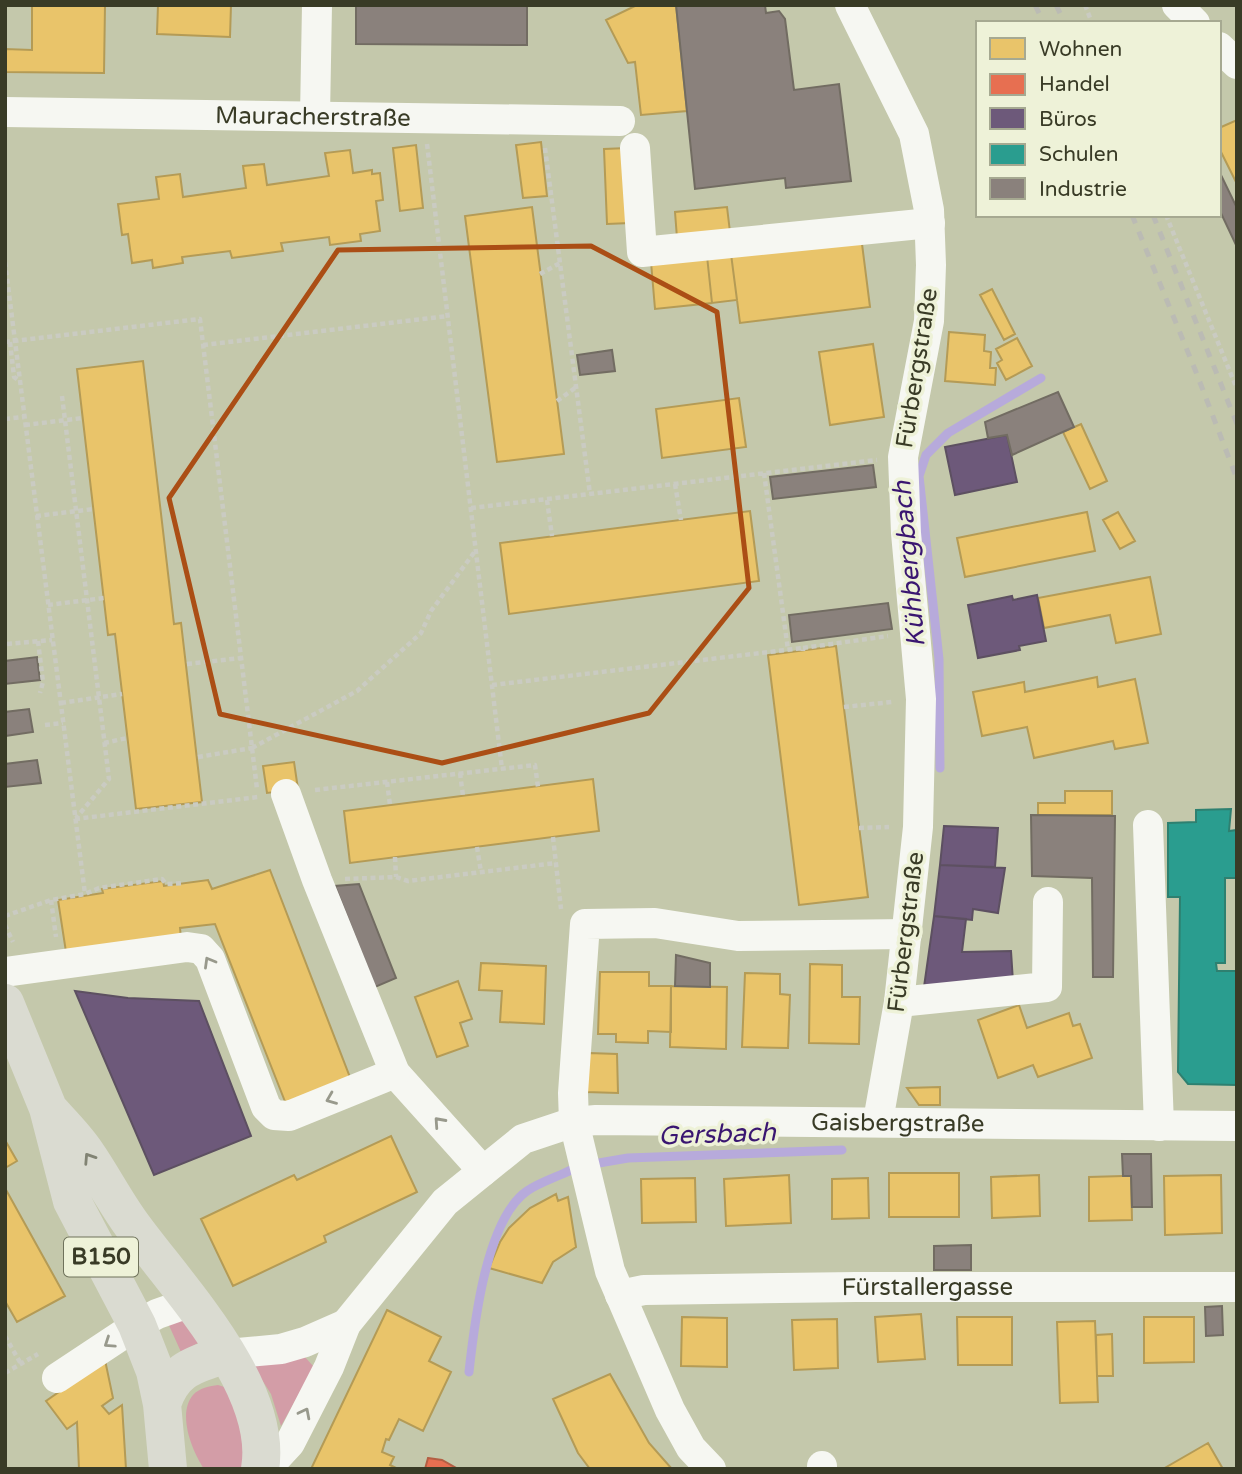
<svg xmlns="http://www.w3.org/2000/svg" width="1242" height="1474" viewBox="0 0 1242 1474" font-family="'Varela Round',sans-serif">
	<rect width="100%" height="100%" fill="#c4c8ab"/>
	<path fill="#d39da7" d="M181,1318L200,1342L181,1352L167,1321Z
		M304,1356L314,1367L281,1426L271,1394L252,1364Z
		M218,1385L231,1389L244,1406L243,1469H204C192,1451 177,1414 193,1395C199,1388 210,1386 218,1385Z"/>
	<path fill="#e9c46a" stroke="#b49b56" stroke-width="2" d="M32,5H105L104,73L5,72V49L32,50Z
		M158,5H231L230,37L157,34Z
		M637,5H676L687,111L641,115L635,62L628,63L606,20Z
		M1237,120V184L1219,148V128Z
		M541,142L547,196L523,198L516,145Z
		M416,145L423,208L400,211L393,148Z
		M627,148L630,223L607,224L604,149Z
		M350,150L353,173L372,170V174L380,173L383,200L376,201L380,231L360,234L361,241L330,245L329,237L281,243L283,251L232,258L230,251L182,257L183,263L153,268L152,260L132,263L128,234L122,235L118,204L159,199L156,177L180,174L183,197L246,188L243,166L264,164L267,185L329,176L325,153Z
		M532,207L564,454L497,462L465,216Z
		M727,207L730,232L677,238L675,212Z
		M861,236L870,307L740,323L731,254Z
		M731,254L737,300L712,303L707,256Z
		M707,256L712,303L655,309L651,262Z
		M992,289L1015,334L1004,340L980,295Z
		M949,332L985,335L984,351L991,352L990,368H996L995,385L945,381Z
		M1017,338L1032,366L1006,380L997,363L1002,360L996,349Z
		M873,344L884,417L830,425L819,352Z
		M143,361L174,624L181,623L202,802L136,809L115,634L108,635L77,369Z
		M739,398L746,447L662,458L656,409Z
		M1081,424L1107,481L1090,489L1063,432Z
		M750,511L759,581L509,614L500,543Z
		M1087,512L1095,551L965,577L957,538Z
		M1118,512L1135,541L1120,549L1103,520Z
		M1150,577L1161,634L1116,643L1110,615L1044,628L1038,598Z
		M836,646L868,897L799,905L768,655Z
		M1097,677L1098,687L1135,679L1148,743L1115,749L1113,741L1034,758L1027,727L982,736L973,692L1024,682L1025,692Z
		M294,762L298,789L267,793L263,766Z
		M593,779L599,831L350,863L344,811Z
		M1065,791H1112V815H1038V803H1065Z
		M270,870L351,1080L286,1104L215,924L180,928L181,938L66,952L58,900L103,893L102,889L163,881L164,886L208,880L212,889Z
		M481,963L546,966L544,1024L500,1022L502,991L479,990Z
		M810,964L842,965V997H860L859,1044L809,1043Z
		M600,972H649V986H671V1032L648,1031V1043L616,1042V1034H598Z
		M745,973L780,974V994L790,995L788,1048L742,1047Z
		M458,981L472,1019L460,1023L468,1046L437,1057L415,997Z
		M671,986L727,987L726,1049L670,1047Z
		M1019,1005L1027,1028L1069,1013L1073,1026L1080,1024L1092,1058L1038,1077L1033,1065L998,1078L978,1020Z
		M589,1053L617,1054L618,1093L586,1092Z
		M940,1087V1105H919L907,1088Z
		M391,1136L417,1192L324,1236L326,1242L233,1286L201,1219L294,1175L297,1180Z
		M5,1140L17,1161L5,1168Z
		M889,1173H959V1217H889Z
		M789,1175L791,1223L726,1226L724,1179Z
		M1039,1175L1040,1216L992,1218L991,1177Z
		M1221,1175L1222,1233L1165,1235L1164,1176Z
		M1123,1176H1131L1132,1220L1089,1221V1177Z
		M695,1178L696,1222L642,1223L641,1179Z
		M868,1178L869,1218L832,1219V1179Z
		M5,1188L65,1296L17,1322L5,1301Z
		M556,1194L558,1201L568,1197L576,1247L553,1262L542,1283L489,1268L500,1242L509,1228L530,1208Z
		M387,1310L441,1337L429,1361L451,1372L423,1431L399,1419L389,1440L386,1439L382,1452L394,1457L390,1465L398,1469H311Z
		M921,1314L925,1359L878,1362L875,1317Z
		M682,1317L727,1318V1367L681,1366Z
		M957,1317H1012V1365H958Z
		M1144,1317H1194V1362L1144,1363Z
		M837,1319L838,1368L794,1370L792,1320Z
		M1095,1321L1098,1402L1060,1403L1057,1322Z
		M1112,1334L1113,1376H1097L1096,1335Z
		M105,1360L113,1398L102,1406L109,1414L122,1405L126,1469H79L77,1422L67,1429L46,1401Z
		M610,1374L649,1443L672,1469H590L578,1453L553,1399Z
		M1208,1443L1223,1469H1163Z"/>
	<path fill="#e76f51" stroke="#b35f44" stroke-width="2" d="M428,1458L442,1460L458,1469H425Z"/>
	<path fill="#6d597a" stroke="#5d5061" stroke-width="2" d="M1007,435L1017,482L955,495L945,447Z
		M1037,595L1046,641L1019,646L1020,650L978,658L968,605L1012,596L1013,600Z
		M944,826L998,828L995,867L940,865Z
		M940,865L1005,868L998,913L973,909L972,920L934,916Z
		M934,916L966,919L962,952L1011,951L1013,982L924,987Z
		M75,991L128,998L199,1001L251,1136L154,1175Z"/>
	<path fill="#2a9d8f" stroke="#2e8070" stroke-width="2" d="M1231,809L1229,831L1237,830V878H1225V963H1216L1217,971H1237V1085L1188,1084L1178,1072L1180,897H1168V823L1196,822V810Z"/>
	<path fill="#8a817c" stroke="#726c62" stroke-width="2" d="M356,5H527V45L356,44Z
		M676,5H765L766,13L779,11L785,19L794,90L839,84L851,181L786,188L785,178L695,189Z
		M1219,171L1237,208V247L1219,209Z
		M612,350L615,371L580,375L577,355Z
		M1058,392L1074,427L1012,455L1007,435L988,438L985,422Z
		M873,465L876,487L773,499L770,477Z
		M888,603L892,629L792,642L789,615Z
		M37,657L40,680L5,684V661Z
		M29,709L33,732L5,736V712Z
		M37,760L41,783L5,787V764Z
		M1031,815L1115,816L1113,977H1093L1092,878L1032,876Z
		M359,884L396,978L375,987L335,886Z
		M676,955L710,963V987L675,986Z
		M1122,1154H1151L1152,1207H1132L1131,1176H1123Z
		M971,1245V1270H934V1246Z
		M1222,1306L1223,1335L1206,1336L1205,1307Z"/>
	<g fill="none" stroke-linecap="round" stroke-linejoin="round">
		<path stroke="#b7aadb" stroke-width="9" d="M940,768L939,659L919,476L926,455L948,433L1041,378
			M593,1164L628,1158L842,1150
			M469,1372C474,1326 486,1219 527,1191C540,1182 557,1177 571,1170"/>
		<path stroke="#cacbc2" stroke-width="4.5" stroke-dasharray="5 3.5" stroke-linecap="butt" d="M1085,5L1092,23
			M427,144L502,769
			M545,148L590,494
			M1166,215L1237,389
			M5,262L85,894
			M540,274L560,263
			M5,342L200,319L257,789
			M10,342L14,377L18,380
			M203,345L448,316
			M62,396L109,779L76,818
			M557,401L575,388
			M5,419L24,417
			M25,425L83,418
			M764,473L788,650
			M675,484L681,520
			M547,500L552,536
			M471,508L877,460
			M36,516L94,509
			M48,605L104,598
			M38,641L43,682L40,693
			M7,644L52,640
			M803,648L888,636
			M187,664L241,658
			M492,685L803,648V651
			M61,703L122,694
			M844,707L892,702
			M45,725L63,723
			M104,743L127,738
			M252,748L357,691L421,633L431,611L476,550
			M198,757L252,748
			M460,773L463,796
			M387,782L390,805
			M315,790L535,765L538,787
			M75,819L258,797
			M859,828L889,827
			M553,837L561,909
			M477,847L481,872
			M395,857L396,877
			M345,879L396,877L408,881L556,863
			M51,900L56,937
			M5,916L51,900L85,894L99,888L162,879L166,884L184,883
			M5,925L13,942
			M5,1336L21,1364
			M5,1373L38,1354"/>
		<g stroke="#f6f7f2" stroke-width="30">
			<path d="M850,5L914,134L929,210L931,265L929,321L903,457L906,533L921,699L918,827L899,1002L878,1121"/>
			<path d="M1177,5L1195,23"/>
			<path d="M1219,47L1237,64"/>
			<path id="s1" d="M5,112L620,121"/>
			<path d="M315,116L317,5"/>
			<path d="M635,148L642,252L930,223"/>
			<path d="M286,794L317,880L395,1073L483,1171"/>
			<path d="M1148,825L1159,1126"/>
			<path d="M5,972L187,947L201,949L210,959L266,1107L274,1115L289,1116L395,1073"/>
			<path d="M899,1002L1047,987L1048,902"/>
			<path id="s2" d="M620,1295L644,1290L856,1287H1237"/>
			<path d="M227,1354L281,1349L305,1342L346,1324"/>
			<path d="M57,1378L137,1325L157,1314L191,1302"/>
			<path id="s3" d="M266,1469L290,1443L329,1367L346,1324L445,1202L523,1139L574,1122L596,1120L1237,1126"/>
			<path d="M711,1469L691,1448L670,1410L610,1271L574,1122L573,1093L585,924L655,923L738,936L907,934"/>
			<path d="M822,1469V1466"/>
		</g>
		<path stroke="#dadbd1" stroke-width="38" d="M5,1003L48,1108L72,1201L137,1325L155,1371L162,1404L168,1469
			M51,1112C63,1125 76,1138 86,1153C102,1176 115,1202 132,1225C177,1287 274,1387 260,1469
			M162,1404C174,1368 194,1365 227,1354"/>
		<path stroke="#bbbbb4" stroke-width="5" stroke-dasharray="9 9" stroke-linecap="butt" d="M1035,5L1044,23
			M1056,5L1065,23
			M1132,215L1196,372L1237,479
			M1153,215L1237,424"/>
	</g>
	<defs><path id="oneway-chevron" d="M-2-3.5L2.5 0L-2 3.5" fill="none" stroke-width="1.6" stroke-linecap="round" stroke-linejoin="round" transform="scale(1.75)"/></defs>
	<g stroke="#98998c">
		<use href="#oneway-chevron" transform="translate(209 962) rotate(-120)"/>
		<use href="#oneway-chevron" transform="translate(331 1099) rotate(158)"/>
		<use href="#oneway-chevron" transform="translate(439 1122) rotate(-132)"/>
		<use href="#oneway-chevron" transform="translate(109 1343) rotate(146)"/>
		<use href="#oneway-chevron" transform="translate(305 1413) rotate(-63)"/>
	</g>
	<use stroke="#818373" href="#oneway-chevron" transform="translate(89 1158) rotate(-123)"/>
	<path fill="none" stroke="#ab4e15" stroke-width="5" stroke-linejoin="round" d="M591,246L717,312L749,588L649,713L442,763L220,714L169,498L338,250Z"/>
	<g text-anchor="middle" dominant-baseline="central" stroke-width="7" stroke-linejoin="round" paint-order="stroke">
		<rect fill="#eef2d8" stroke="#6f725b" stroke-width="2" x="64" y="1237.5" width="74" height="39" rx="5"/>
		<g font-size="23" font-weight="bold" fill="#393b26">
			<text x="101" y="1257">B150</text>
		</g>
		<g font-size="24" fill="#393b26" stroke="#eef2d8">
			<text stroke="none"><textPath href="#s1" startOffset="308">Mauracherstraße</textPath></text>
			<text transform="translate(917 368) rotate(-81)">Fürbergstraße</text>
			<text transform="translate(906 932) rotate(-83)">Fürbergstraße</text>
			<text stroke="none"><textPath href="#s3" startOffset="802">Gaisbergstraße</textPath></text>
			<text stroke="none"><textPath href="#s2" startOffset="308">Fürstallergasse</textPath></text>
		</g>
		<g font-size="26" font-style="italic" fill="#3a1671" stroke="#eef2d8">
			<text transform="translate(909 564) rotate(-95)">Kühbergbach</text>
			<text transform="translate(717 1134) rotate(-2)">Gersbach</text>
		</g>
	</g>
	<rect width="1242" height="1474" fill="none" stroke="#393b26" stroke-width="14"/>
	<rect x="976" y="21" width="245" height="196" fill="#eef2d8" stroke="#a6a991" stroke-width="2"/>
	<rect x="990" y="38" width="35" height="21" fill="#e9c46a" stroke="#a6a991" stroke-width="2"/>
	<text x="1039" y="56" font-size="21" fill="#393b26">Wohnen</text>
	<rect x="990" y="74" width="35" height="21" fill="#e76f51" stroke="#a6a991" stroke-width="2"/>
	<text x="1039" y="91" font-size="21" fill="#393b26">Handel</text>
	<rect x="990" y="108" width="35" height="21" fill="#6d597a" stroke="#a6a991" stroke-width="2"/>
	<text x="1039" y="126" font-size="21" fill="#393b26">Büros</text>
	<rect x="990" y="144" width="35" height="21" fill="#2a9d8f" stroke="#a6a991" stroke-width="2"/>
	<text x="1039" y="161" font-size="21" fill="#393b26">Schulen</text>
	<rect x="990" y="178" width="35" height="21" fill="#8a817c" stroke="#a6a991" stroke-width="2"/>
	<text x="1039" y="196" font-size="21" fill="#393b26">Industrie</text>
</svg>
